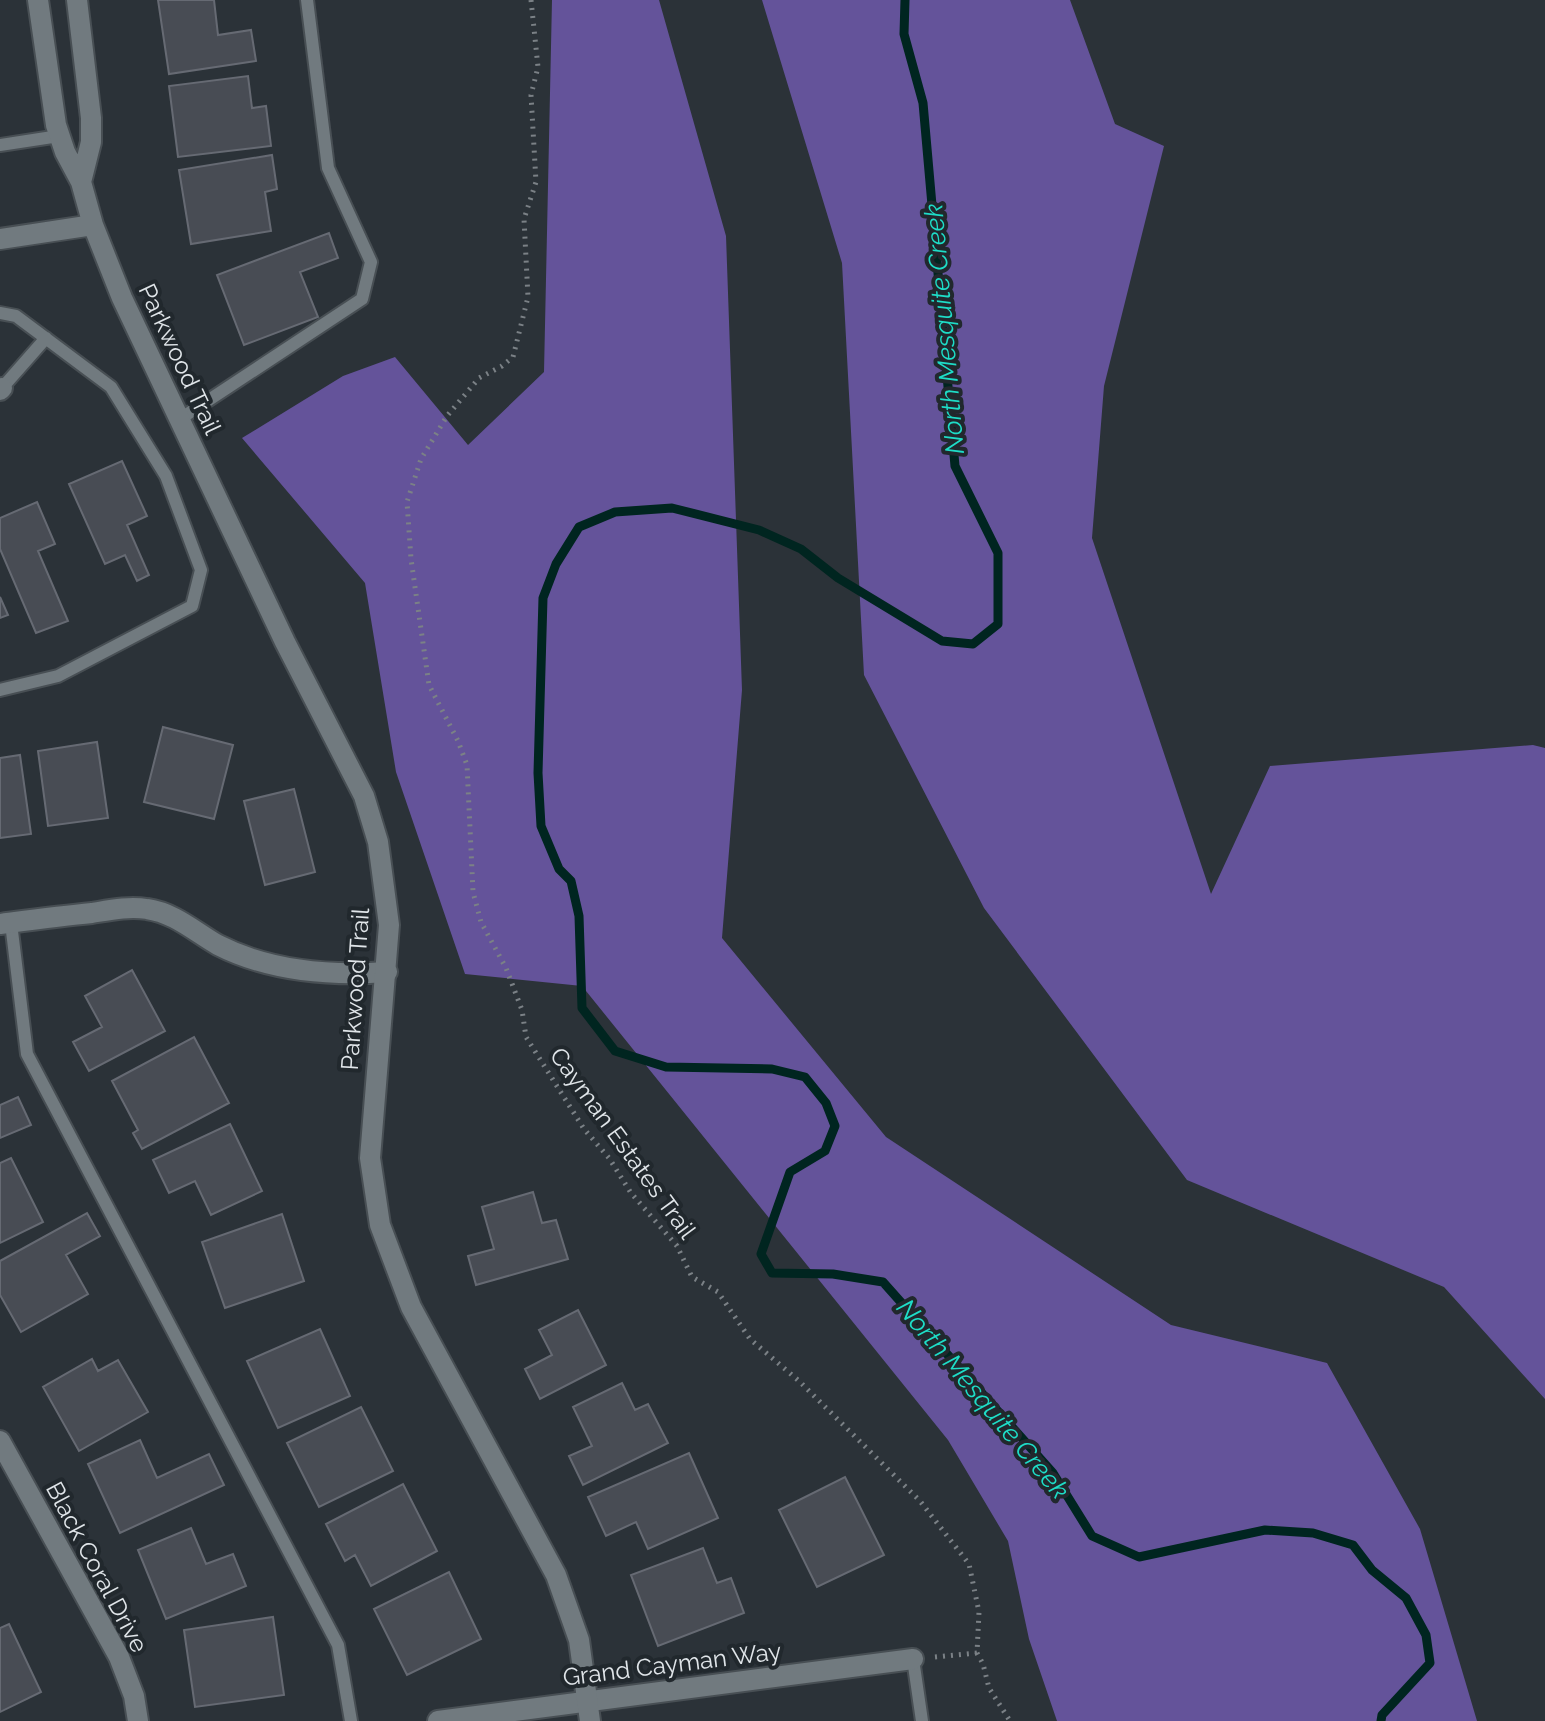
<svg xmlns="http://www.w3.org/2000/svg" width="1545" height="1721" viewBox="0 0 1545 1721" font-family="Raleway,sans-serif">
	<rect width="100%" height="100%" fill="#2b3238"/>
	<path fill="#64539a" d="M552,0H659L726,236L742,690L722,938L886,1137L1171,1325L1327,1363L1420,1529L1477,1721H1057L1029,1639L1008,1541L948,1440L582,986L465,974L396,772L365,583L242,438L343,376L395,357L468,445L544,372Z
		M762,0H1070L1115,124L1164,146L1104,386L1092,538L1211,894L1270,766L1533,745L1545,748V1399L1444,1287L1187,1180L984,908L864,675L842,263Z"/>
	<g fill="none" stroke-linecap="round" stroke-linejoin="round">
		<path stroke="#002520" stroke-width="9" d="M905,0L904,34L923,103L955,466L998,553V624L973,644L942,641L838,578L801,549L759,530L672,508L615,512L579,527L556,564L543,598L538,773L541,826L559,869L571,881L579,916L582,1008L615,1051L666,1067L772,1069L805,1077L826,1103L835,1126L825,1151L790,1172L761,1254L772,1273L833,1274L883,1282L1053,1473L1092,1536L1139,1557L1265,1530L1313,1533L1353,1545L1372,1570L1406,1598L1426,1635L1430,1663L1382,1715L1381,1721"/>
	</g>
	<path fill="#484c54" stroke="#666a73" stroke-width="2" d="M158,0H214L218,35L251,30L256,61L169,74Z
		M248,76L252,108L266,106L271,146L178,157L169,86Z
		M272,155L277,189L265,192L271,231L191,244L179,170Z
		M329,233L338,258L300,272L318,317L244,345L217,275Z
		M122,461L147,516L127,525L149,575L137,581L125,555L105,564L69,484Z
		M37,502L55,544L38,551L68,621L36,633L0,549V518Z
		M0,597L8,615L0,618Z
		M163,727L233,745L214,819L144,802Z
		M97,742L108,818L48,826L38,751Z
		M20,755L31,834L0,838V758Z
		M294,789L315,872L265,885L244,801Z
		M132,970L165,1031L89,1071L73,1042L102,1027L85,996Z
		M194,1037L229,1103L142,1149L133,1133L138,1130L112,1081Z
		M18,1097L31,1125L0,1138V1105Z
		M230,1124L262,1191L211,1215L195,1181L169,1193L153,1160Z
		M11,1158L43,1222L0,1243V1163Z
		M533,1192L542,1223L556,1220L568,1259L476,1285L468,1256L494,1249L482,1207Z
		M87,1213L100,1236L66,1255L88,1294L21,1332L0,1295V1261Z
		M282,1214L304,1281L225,1308L202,1242Z
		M578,1310L606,1365L540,1399L525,1369L552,1355L539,1330Z
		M320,1329L350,1396L278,1428L247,1361Z
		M92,1359L98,1371L118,1360L148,1412L79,1451L43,1387Z
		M622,1383L635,1410L648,1404L668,1443L583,1485L569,1456L592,1446L573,1407Z
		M361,1407L393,1471L319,1507L287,1443Z
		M140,1440L157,1478L209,1454L224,1485L120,1533L88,1464Z
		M689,1453L718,1518L648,1549L636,1522L606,1536L588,1497Z
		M845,1477L884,1555L817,1587L779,1510Z
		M403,1484L437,1551L371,1586L355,1555L345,1561L326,1524Z
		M191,1528L206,1564L233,1554L246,1586L166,1619L138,1550Z
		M703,1548L717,1583L731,1578L744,1613L658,1646L631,1575Z
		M449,1572L481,1639L407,1675L374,1609Z
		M273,1617L284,1695L195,1707L184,1630Z
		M9,1624L41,1692L0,1712V1628Z"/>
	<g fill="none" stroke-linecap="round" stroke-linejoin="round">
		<defs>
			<path id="lane" d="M0,145L59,136
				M0,313L16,316L111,387L166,476L201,570L192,606L58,676L0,690
				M2,388L46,338
				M180,419L362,299L371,262L328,168L307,0
				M11,923L27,1054L338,1645L351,1721
				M913,1659L922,1721"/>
			<path id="street" d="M0,390L2,388
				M0,924C31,920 61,916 92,913C110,910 129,906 147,909C175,913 195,932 218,945C269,971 331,976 387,972
				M0,1441L119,1657L134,1696L138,1721
				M438,1721L913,1659"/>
			<path id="secondary" d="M38,0L56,125L65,152L81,182L93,225L122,298L285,642L364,796L378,842L389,925L370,1158L380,1225L411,1307L556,1575L579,1640L590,1721
				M77,0L91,118V142L81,182
				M0,239L93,225"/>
		</defs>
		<use href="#lane" stroke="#484f54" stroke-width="16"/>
		<use href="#street" stroke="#484f54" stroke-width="24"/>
		<use href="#secondary" stroke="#484f54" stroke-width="24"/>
		<path stroke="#7b8186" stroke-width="5" stroke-dasharray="2 6" stroke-linecap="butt" d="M531,0L538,67L531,95L536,182L524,219L528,297L513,357L502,366L479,378L447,416L421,459L407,502L411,559L429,685L458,741L467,765L473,892L481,922L506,968L522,1010L526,1037L584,1129L609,1158L631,1193L677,1246L692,1277L718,1292L750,1339L799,1381L920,1501L969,1564L979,1612L977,1653L983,1664L989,1688L1010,1721
			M935,1657L977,1653"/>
		<use href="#lane" stroke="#717a7f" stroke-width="12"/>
		<use href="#street" stroke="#717a7f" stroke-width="20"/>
		<use href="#secondary" stroke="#717a7f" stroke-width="20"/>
	</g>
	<g text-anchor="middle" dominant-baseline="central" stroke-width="8" stroke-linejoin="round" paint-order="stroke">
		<g font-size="24" fill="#e0e5e9" stroke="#21282d">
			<text transform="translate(180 359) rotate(65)">Parkwood Trail</text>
			<text transform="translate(355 989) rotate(-86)">Parkwood Trail</text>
			<text transform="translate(623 1143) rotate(54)">Cayman Estates Trail</text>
			<text transform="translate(97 1567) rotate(62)">Black Coral Drive</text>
			<text transform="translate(672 1664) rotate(-7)">Grand Cayman Way</text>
		</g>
		<g font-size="26" font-style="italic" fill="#1eddc7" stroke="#21282d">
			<text transform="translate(944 329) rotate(-95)">North Mesquite Creek</text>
			<text transform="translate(983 1399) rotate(50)">North Mesquite Creek</text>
		</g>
	</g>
</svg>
